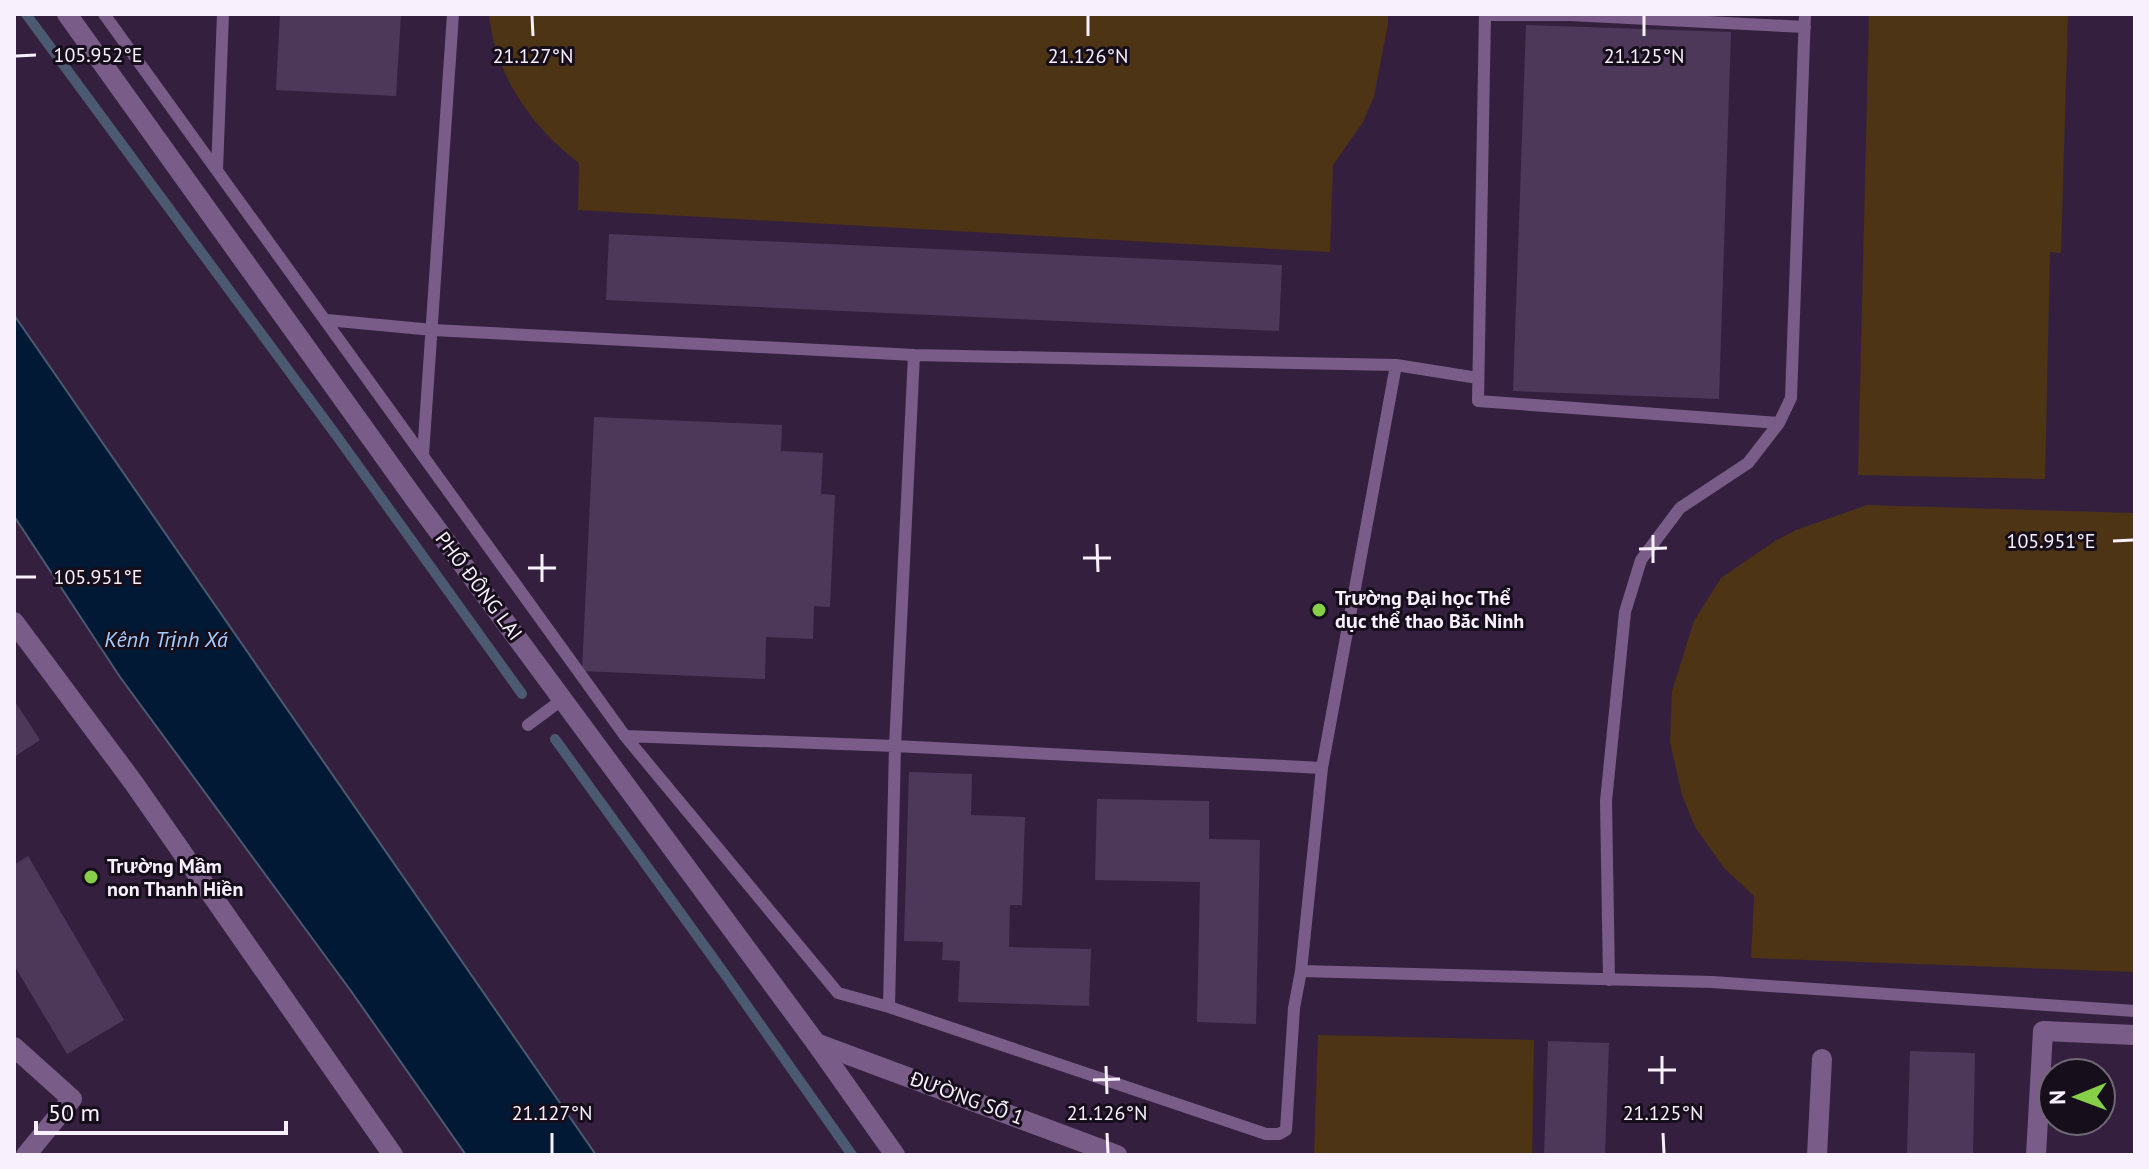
<svg xmlns="http://www.w3.org/2000/svg" width="2149" height="1169" viewBox="0 0 2149 1169" font-family="'PT Sans',sans-serif">
	<rect width="100%" height="100%" fill="#34203e"/>
	<path fill="#4c3414" d="M489,14H1388V24L1374,96L1363,122L1333,165L1330,252L578,210L579,163C532,128 494,73 489,14Z
		M1869,14H2068L2061,253L2050,252L2045,479L1858,475Z
		M1867,505L2135,513V972L1751,958L1754,896L1724,868L1695,827L1682,795L1670,742L1672,691L1694,621L1721,578L1775,541L1796,530Z
		M1318,1035L1534,1040L1532,1155H1314Z"/>
	<path fill="#011934" stroke="#4b5a70" stroke-width="2" d="M14,315L596,1155H466L351,991L120,677L14,516Z"/>
	<g fill="none" stroke-linecap="round" stroke-linejoin="round">
		<path stroke="#4b5a70" stroke-width="10" d="M26,14L336,435L522,694
			M555,739L724,973L852,1155"/>
	</g>
	<path fill="#4d3859" d="M280,14H401L396,96L276,90Z
		M1526,25L1731,32L1719,399L1513,391Z
		M609,234L1282,265L1279,331L606,300Z
		M594,417L782,425L781,451L823,453L821,494L835,495L830,607L814,606L813,639L766,637L765,679L582,671Z
		M14,700L40,740L14,757Z
		M909,772L972,774L971,815L1025,817L1022,905H1010L1009,947L1091,949L1089,1006L958,1002L960,961L942,960L943,942L904,941Z
		M1097,799L1209,801V839L1260,840L1256,1024L1197,1022L1200,882L1095,880Z
		M28,856L124,1020L67,1054L14,965V865Z
		M1548,1041L1609,1043L1605,1155H1544Z
		M1910,1051L1975,1053L1973,1155H1907Z"/>
	<g fill="none" stroke-linecap="round" stroke-linejoin="round">
		<path stroke="#795d88" stroke-width="12" d="M104,14L625,736L838,993L889,1007L1266,1134H1279L1286,1130L1294,1008L1301,971L1322,768L1396,365
			M1485,14L1478,401L1779,423
			M1485,15H1570L1805,27
			M217,170L223,14
			M327,320L433,330L914,355L1396,365L1478,378
			M423,455L453,14
			M528,725L563,699
			M625,736L895,746L1322,768
			M1301,971L1712,982L2135,1011
			M1609,980L1606,801L1625,612L1641,560L1680,508L1748,463L1779,423L1791,398L1805,14
			M889,1007L895,746L914,355"/>
		<path stroke="#795d88" stroke-width="20" d="M14,622L133,782L393,1155
			M816,1043L1117,1155
			M14,1047L72,1099L26,1155
			M1817,1155L1822,1059
			M2036,1155L2043,1031L2135,1035"/>
		<path stroke="#795d88" stroke-width="20" d="M67,14L419,505L816,1043L895,1155"/>
	</g>
	<path fill="none" stroke="#f8f0fc" stroke-width="3" d="M532,16L533,36M1088,16V36M1644,16V36M16,56L36,55M1653,535V563M2113,541L2133,540M1097,544L1098,572M1639,549L1667,548M542,554V582M1083,558H1111M528,568H556M16,577H36M1662,1056V1084M1106,1066L1107,1094M1648,1070H1676M1093,1080L1120,1079M552,1133V1153M1107,1133L1108,1153M1663,1133L1664,1153"/>
	<g fill="#88cf49" stroke="#170e1b" stroke-width="3">
		<circle cx="1319" cy="610" r="8"/>
		<circle cx="91" cy="877" r="8"/>
	</g>
	<g text-anchor="middle" dominant-baseline="central" stroke-width="6" stroke-linejoin="round" paint-order="stroke">
		<g font-size="20" fill="#f8f0fc" stroke="#170e1b">
			<text transform="translate(479 586) rotate(53)">PHỐ ĐÔNG LAI</text>
			<text transform="translate(967 1098) rotate(20)">ĐƯỜNG SỐ 1</text>
		</g>
		<g font-size="20" font-weight="bold" fill="#f8f0fc" stroke="#170e1b" text-anchor="start">
			<text x="1335" y="598">Trường Đại học Thể<tspan x="1335" dy="23">dục thể thao Bắc Ninh</tspan></text>
			<text x="107" y="866">Trường Mầm<tspan x="107" dy="23">non Thanh Hiền</tspan></text>
		</g>
		<g font-size="22" font-style="italic" fill="#a3cbfb" stroke="#170e1b">
			<text x="166" y="639">Kênh Trịnh Xá</text>
		</g>
	</g>
	<g font-size="20" text-anchor="middle" fill="#f8f0fc" stroke="#170e1b" stroke-width="6" stroke-linejoin="round" paint-order="stroke">
		<text x="98" y="62">105.952°E</text>
		<text x="533" y="63">21.127°N</text>
		<text x="1088" y="63">21.126°N</text>
		<text x="1644" y="63">21.125°N</text>
		<text x="2051" y="548">105.951°E</text>
		<text x="98" y="584">105.951°E</text>
		<text x="552" y="1120">21.127°N</text>
		<text x="1107" y="1120">21.126°N</text>
		<text x="1663" y="1120">21.125°N</text>
	</g>
	<rect width="2149" height="1169" fill="none" stroke="#f8f0fc" stroke-width="32"/>
	<g transform="translate(2077 1097) rotate(269)"><circle r="38" fill="#170e1b" stroke="#716875" stroke-width="2"/>
	<path d="M0-6L14 30L0 20L-14 30Z" fill="#88cf49"/>
	<text y="-12" font-size="22" font-weight="bold" text-anchor="middle" fill="#f8f0fc">N</text>
	</g>
	<path d="M36 1121v12h250v-12" fill="none" stroke="#f8f0fc" stroke-width="4"/>
	<text x="48" y="1121" font-size="24" fill="#f8f0fc" stroke="#170e1b" stroke-width="6" paint-order="stroke">50 m</text>
</svg>
